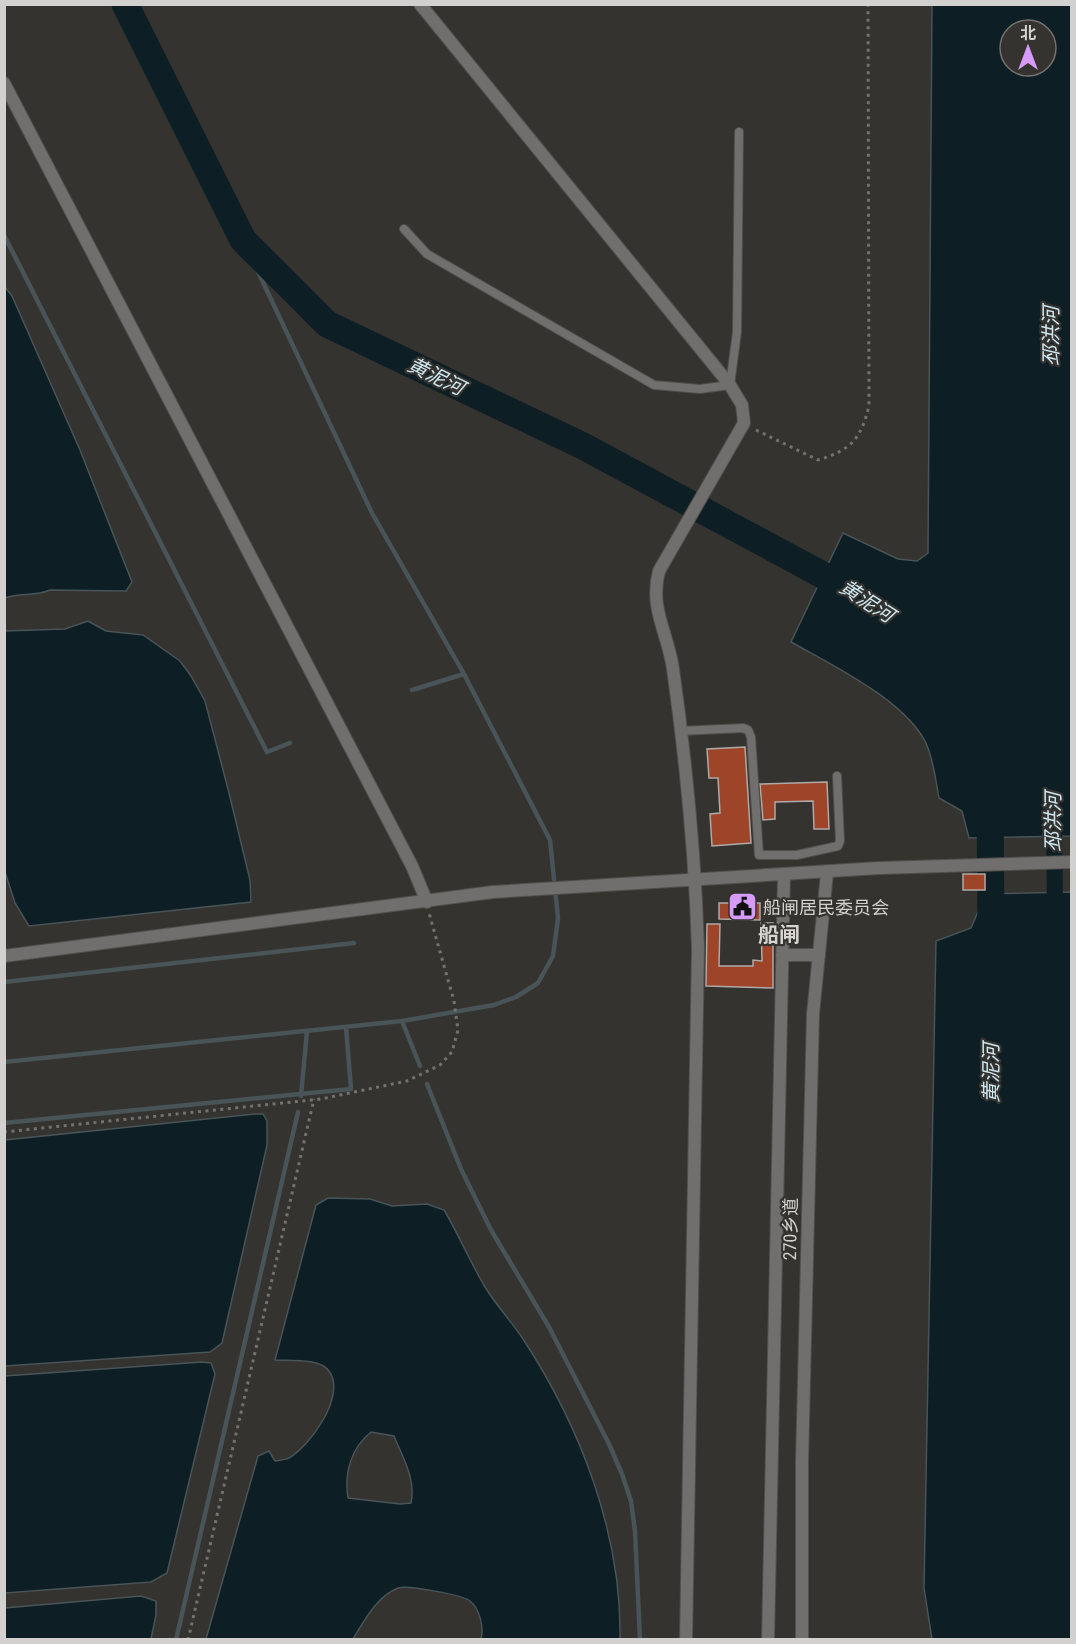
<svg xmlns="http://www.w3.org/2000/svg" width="1076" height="1644" viewBox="0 0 1076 1644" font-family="'Roboto Condensed','Noto Sans SC',sans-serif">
	<rect width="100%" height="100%" fill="#35332f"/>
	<path fill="#0d1e24" stroke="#485457" stroke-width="1.5" fill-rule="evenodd" d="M932,5H1071V836L969,838L962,811L939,798C936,782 934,764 928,748C911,703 832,665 791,642L843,533L898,559L917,561L928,553ZM1010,30H1046V66H1010Z
		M5,287L12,296L80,450L132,582L126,591L50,590C34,597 20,592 5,598Z
		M88,621L106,631L143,635L180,661L191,676L205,701L229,793L250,880L251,902L29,926L15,903L5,872V631L65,629Z
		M1071,892V1639H932L924,1588L936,941L971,928L980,907V894Z
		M255,1114H263L267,1121V1145L222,1343L210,1352L5,1366V1140Z
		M328,1198L370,1199L392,1206L427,1204L444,1210C459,1235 470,1262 485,1287C496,1305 511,1321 523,1339C580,1426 622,1534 620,1639H481C484,1628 480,1609 470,1601C463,1595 408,1585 398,1588C377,1596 364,1621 353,1639H206L258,1456L269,1451L275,1461C279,1460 286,1460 289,1458C310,1446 347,1395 329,1371C320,1358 290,1361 275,1360L316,1205ZM371,1432L394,1436C403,1458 416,1479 411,1503L400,1504L348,1498C344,1473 351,1448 371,1432Z
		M202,1362L211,1363L215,1374L167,1573L151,1582L5,1593V1376Z
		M141,1596L156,1601V1615L151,1639H5V1608Z"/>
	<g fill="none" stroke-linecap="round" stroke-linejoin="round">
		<path stroke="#485457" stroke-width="4.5" d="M4,235L267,752L290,743
			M412,690L464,674
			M4,982L354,943
			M402,1021L420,1066
			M4,1062L402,1021L494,1005L516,997L538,983L553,956L558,918L550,840L464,674L372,513L243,240
			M427,1084L461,1169L491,1230L549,1327L609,1444L622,1474L631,1501L635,1531L640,1640
			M301,1096L307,1031
			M4,1123L351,1089L346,1027
			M176,1640L298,1112"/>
		<path stroke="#0d1e24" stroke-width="16" d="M1054,815L1055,913"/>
		<path stroke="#0d1e24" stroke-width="27" d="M125,4L243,240L327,324L583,446L854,592
			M990,802L991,929"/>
	</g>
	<path fill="#9e4428" stroke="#afa9a8" stroke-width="1.5" d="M745,747L751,843L712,846L710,814L720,813L718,778H709L707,749Z
		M827,782L829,829H814L813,801L775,802V819L763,820L760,784Z
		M963,874H985V890H963Z
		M719,903H760V920L719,919Z
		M761,923H773V988L706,986L707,924H720L719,966H753V960L762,961Z"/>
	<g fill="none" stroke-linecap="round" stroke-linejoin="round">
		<defs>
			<path id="service" d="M404,229L427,254L654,385L700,389L730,385L737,332L739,132
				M680,731L743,728L748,730L751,737L759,855H797L838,846L840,841L837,776"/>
			<path id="minor" d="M420,4L730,385L742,405L744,423L659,571C649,608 668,633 673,669C686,761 695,855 698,948L686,1640
				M4,83L412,866L427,902
				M782,955H819
				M768,1640L784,875"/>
			<path id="tertiary" d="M4,956L493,892L879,868L1072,862
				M802,1640V1462L813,1014L827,873"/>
		</defs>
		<use href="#service" stroke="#514f4c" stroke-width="10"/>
		<use href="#minor" stroke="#514f4c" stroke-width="14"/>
		<use href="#tertiary" stroke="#514f4c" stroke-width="14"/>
		<path stroke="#74726f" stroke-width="3" stroke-dasharray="3 4.5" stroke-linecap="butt" d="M756,430L818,460C852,450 861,438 869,406L868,4
			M4,1132L321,1099L407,1081L440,1065L452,1052L458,1030L454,1001L429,913
			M188,1640L314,1099"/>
		<use href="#service" stroke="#706f6d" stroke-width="8"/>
		<use href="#minor" stroke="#706f6d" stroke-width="12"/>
		<use href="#tertiary" stroke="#706f6d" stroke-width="12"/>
	</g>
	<defs>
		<symbol id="civic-square" viewBox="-11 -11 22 22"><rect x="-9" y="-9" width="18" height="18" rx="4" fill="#d69bf9" stroke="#35332f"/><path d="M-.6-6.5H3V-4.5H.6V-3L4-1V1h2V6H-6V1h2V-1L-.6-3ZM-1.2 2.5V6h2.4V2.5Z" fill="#111"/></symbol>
	</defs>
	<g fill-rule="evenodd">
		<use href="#civic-square" x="726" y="890" width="33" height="33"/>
	</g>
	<g text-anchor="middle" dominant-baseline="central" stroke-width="4.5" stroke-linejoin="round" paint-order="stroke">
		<g font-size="18" fill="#d2d1cf" stroke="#35332f" text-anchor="start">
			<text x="763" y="907">船闸居民委员会</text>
		</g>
		<g font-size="18" fill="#d2d1cf" stroke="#35332f">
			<text transform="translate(790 1229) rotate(-89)">270乡道</text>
		</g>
		<g font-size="20" font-style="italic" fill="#cee8f2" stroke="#35332f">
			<text transform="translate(1051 336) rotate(-90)">邳洪河</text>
			<text transform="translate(436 376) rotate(26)">黄泥河</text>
			<text transform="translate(867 601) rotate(33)">黄泥河</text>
			<text transform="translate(1053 822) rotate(-90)">邳洪河</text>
			<text transform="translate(991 1073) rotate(-90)">黄泥河</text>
		</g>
		<g font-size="21" font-weight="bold" fill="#d8d4d0" stroke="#35332f">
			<text x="779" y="935">船闸</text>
		</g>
	</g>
	<rect width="1076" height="1644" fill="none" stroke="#d2d1cf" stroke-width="12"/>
	<g transform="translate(1028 48)"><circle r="28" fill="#35332f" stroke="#74726f" stroke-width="1.5"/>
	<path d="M0-4.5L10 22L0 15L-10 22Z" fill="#d69bf9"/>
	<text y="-9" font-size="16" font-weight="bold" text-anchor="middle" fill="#d2d1cf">北</text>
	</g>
</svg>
